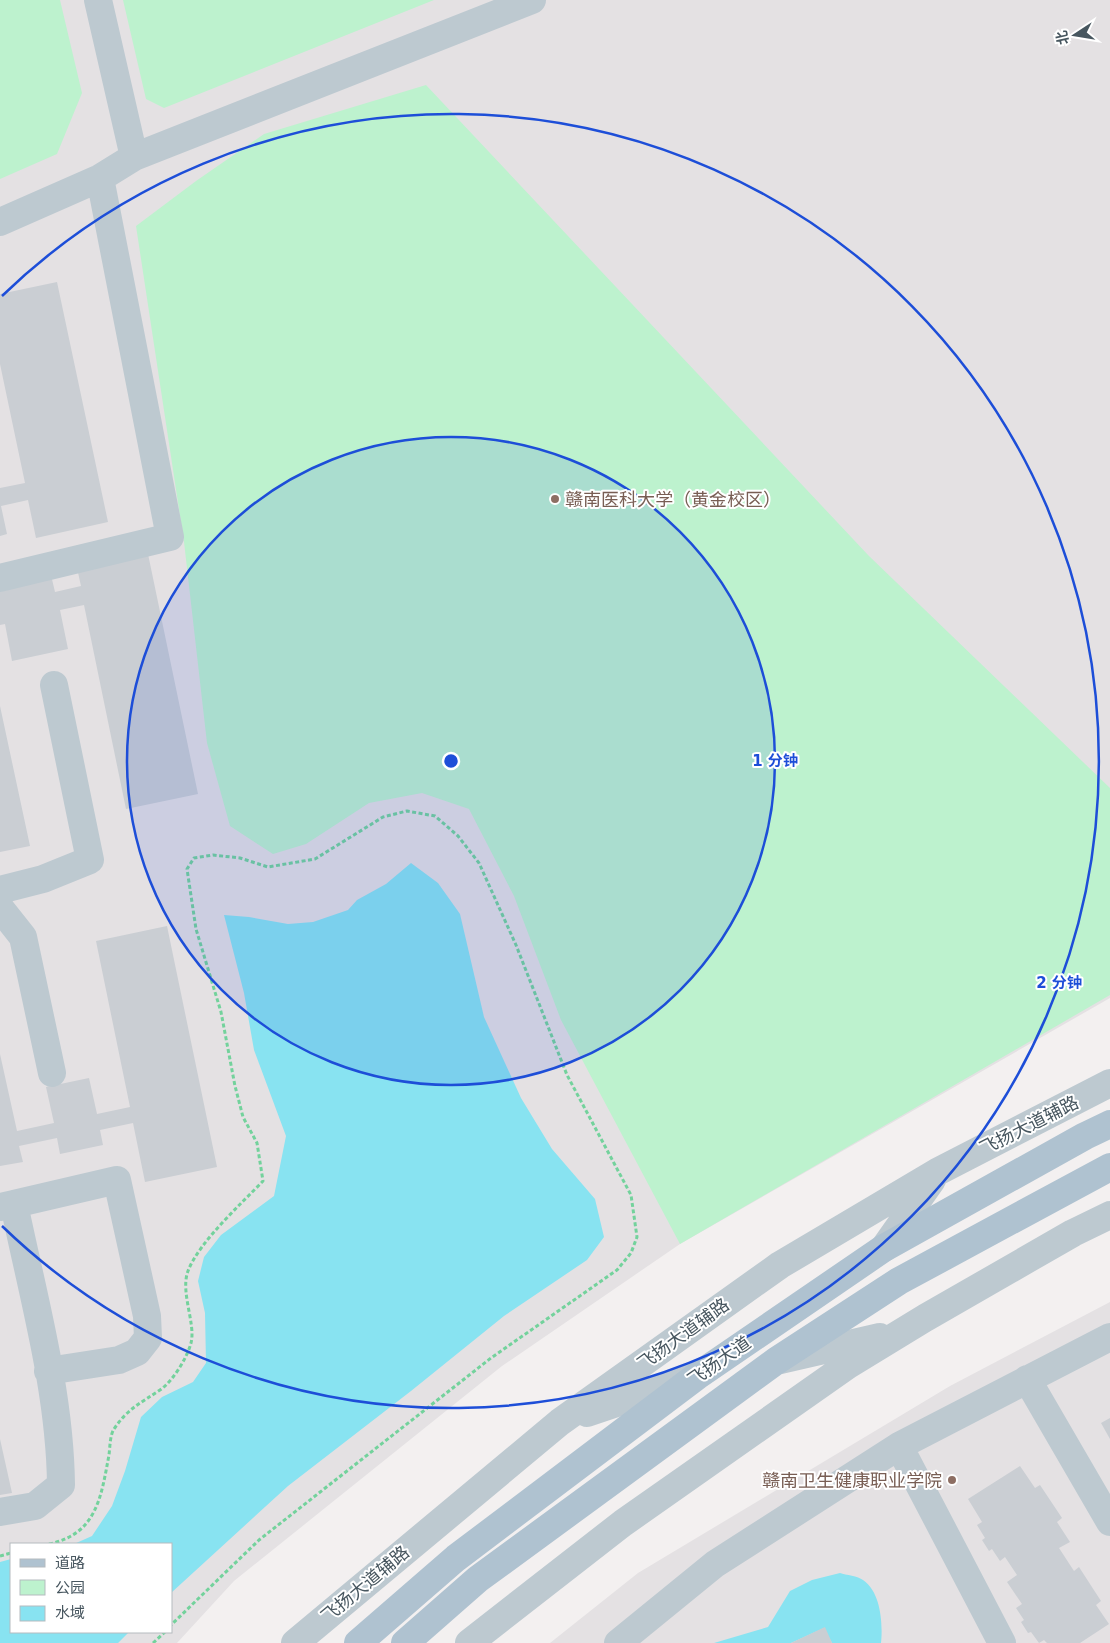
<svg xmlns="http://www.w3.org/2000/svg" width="1110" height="1643" viewBox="0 0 1110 1643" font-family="'DejaVu Sans','Noto Sans SC',sans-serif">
	<rect width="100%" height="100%" fill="#f3f0f0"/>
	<path fill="#e4e1e3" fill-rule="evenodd" d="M0,0H1110V998L680,1244L502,1366L234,1581L177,1643H0ZM11,1544H171V1632H11Z
		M1110,1302V1643H550L638,1573L950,1386Z"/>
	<path fill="#bdf2ce" d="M0,0H60L82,93L57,154L0,179Z
		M123,0H434L164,108L146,99Z
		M426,85L869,556L1110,788V995L680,1244L561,1020L514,896L469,809L422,793L369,803L306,844L273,854L230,826L207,743L184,542L136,226L196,181L264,134Z"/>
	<path fill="#88e3f1" d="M411,863L438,883L460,914L484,1017L521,1098L552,1149L595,1199L604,1237L587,1260L504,1316L411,1391L288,1486L171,1593V1544H74L92,1536L112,1506L125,1471L141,1417L162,1397L193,1382L206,1363L205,1313L198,1281L204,1257L221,1235L274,1196L286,1136L254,1050L244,993L224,915L249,917L288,924L313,922L348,910L357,900L386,884Z
		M11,1559V1632H129L118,1643H0V1562Z
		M840,1573C846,1575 858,1576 863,1580C881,1592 883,1624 881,1643H832L824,1628L791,1643H714L768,1627L790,1591L812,1580Z"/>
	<path fill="#caced3" d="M57,282L108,522L36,538L28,500L1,506L7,534L0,536V488L25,483L0,364V294Z
		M148,554L198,794L126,809L84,605L60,610L68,649L12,661L5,624L0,625V586L51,575L55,592L81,586L77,568Z
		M0,706L30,846L0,852Z
		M167,926L217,1167L145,1182L133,1123L100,1130L103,1145L60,1154L57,1138L19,1146L23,1162L0,1166V1054L17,1131L54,1123L46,1087L89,1078L97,1114L130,1107L96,941Z
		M1110,1418V1439L1101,1423Z
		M0,1439L12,1493L0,1495Z
		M1020,1466L1035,1488L1040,1485L1062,1518L1057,1522L1070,1542L1059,1548L1074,1571L1079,1567L1101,1601L1096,1605L1109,1624L1080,1643H1047L1044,1640L1039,1643L1031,1632L1028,1633L1021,1622L1024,1620L1016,1608L1022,1604L1007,1582L1017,1575L1005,1557L1000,1561L992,1549L989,1551L982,1540L985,1538L977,1525L982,1522L968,1499Z
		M825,1627L832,1643H791Z"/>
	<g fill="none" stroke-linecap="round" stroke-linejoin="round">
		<path stroke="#73d29c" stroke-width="3" stroke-dasharray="4 2.5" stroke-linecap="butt" d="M49,1544C97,1534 101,1497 109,1455C110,1447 110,1435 114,1429C128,1408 141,1403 160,1390C173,1381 187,1358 191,1343C196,1324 180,1292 188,1271C199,1242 241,1204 263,1181L257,1143L243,1117L235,1086L221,1012L196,929L187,869L194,858L213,855L240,858L268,867L315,859L383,817L407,811L435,816L458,836L479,863L516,945L567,1075L631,1195L637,1237L631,1253L617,1270L491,1358L259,1540L171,1625
			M0,1556L11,1553
			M153,1643L165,1632"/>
		<path stroke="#bdc9d0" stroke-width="28" d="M98,0L134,157
			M0,222L100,178L134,157L532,0
			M0,578L170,537L100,178
			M0,890L43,879L90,860L54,685
			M0,908L23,937L52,1073
			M14,1204L117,1180L147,1316L148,1338L137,1352L119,1360L48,1371
			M0,1207L14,1204C33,1296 60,1391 61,1485L35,1506L0,1512
			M1027,1379L1110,1522
			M899,1446L1002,1643
			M618,1643L715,1564L899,1446L1110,1337"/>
		<path stroke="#bdc9d0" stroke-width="28" d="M884,1248L932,1180
			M780,1360L880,1337
			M587,1413L691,1378
			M295,1643L560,1422L780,1265L937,1172L1110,1083
			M469,1643L623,1523L848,1365L925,1318L1073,1233L1110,1215"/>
		<path stroke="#afc2d0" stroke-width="28" d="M358,1643L456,1558L697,1376L884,1248L1085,1136L1110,1124
			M405,1643L478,1579L776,1361L899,1281L1110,1167"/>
	</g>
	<circle cx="451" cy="761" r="324" fill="#1d4ed8" fill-opacity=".12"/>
	<g fill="none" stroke="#1d4ed8" stroke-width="2.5">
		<circle cx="451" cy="761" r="324"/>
		<path d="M2 296A647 647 0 1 1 2 1226"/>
	</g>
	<g fill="#8d6e63" stroke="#fff" stroke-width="2">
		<circle cx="555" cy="499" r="5"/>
		<circle cx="952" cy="1480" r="5"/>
	</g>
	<g text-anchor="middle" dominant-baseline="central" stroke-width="4" stroke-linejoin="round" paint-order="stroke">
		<g font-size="18" fill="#785e54" stroke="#fff" text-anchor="start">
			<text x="565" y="499">赣南医科大学（黄金校区）</text>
			<text x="942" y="1480" text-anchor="end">赣南卫生健康职业学院</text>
		</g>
		<g font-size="18" fill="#47565f" stroke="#fff">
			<text transform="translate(1029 1125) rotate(-27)">飞扬大道辅路</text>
			<text transform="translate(683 1334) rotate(-36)">飞扬大道辅路</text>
			<text transform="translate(719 1361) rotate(-35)">飞扬大道</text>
			<text transform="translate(365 1584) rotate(-40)">飞扬大道辅路</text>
		</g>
	</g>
	<circle cx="451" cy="761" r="8" fill="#1d4ed8" stroke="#fff" stroke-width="2.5"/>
	<g font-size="15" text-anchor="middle" font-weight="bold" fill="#1d4ed8" stroke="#fff" stroke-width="4" stroke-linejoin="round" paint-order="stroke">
		<text x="775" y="766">1 分钟</text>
		<text x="1059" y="988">2 分钟</text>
	</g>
	<rect x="10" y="1543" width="162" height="90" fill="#ffffff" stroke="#b5bbbf"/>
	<rect x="20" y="1559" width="25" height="8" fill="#afc2d0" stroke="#b5bbbf"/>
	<text x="55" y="1568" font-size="15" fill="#47565f">道路</text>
	<rect x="20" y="1580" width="25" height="15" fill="#bdf2ce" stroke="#b5bbbf"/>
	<text x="55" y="1593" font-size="15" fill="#47565f">公园</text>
	<rect x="20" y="1606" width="25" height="15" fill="#88e3f1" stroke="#b5bbbf"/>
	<text x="55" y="1618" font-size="15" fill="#47565f">水域</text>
	<g transform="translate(1075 35) rotate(258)" stroke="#ffffff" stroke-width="4" paint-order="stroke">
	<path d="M0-4L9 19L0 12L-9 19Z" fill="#47565f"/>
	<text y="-8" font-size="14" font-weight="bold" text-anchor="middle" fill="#47565f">北</text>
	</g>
</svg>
